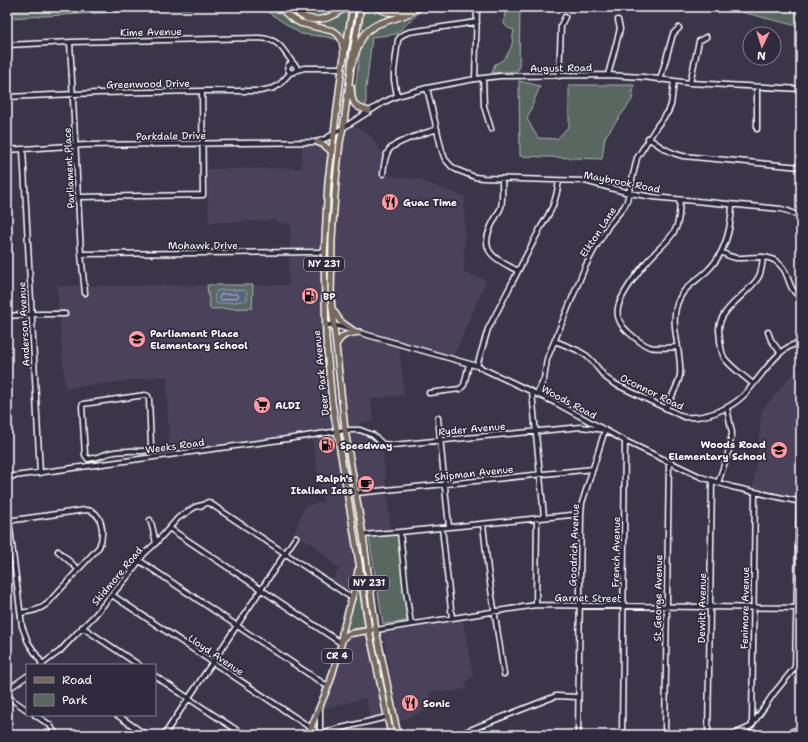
<svg xmlns="http://www.w3.org/2000/svg" width="808" height="742" viewBox="0 0 808 742" font-family="'Shantell Sans',sans-serif">
	<rect width="100%" height="100%" fill="#3b354a"/>
	<filter id="ink" filterUnits="userSpaceOnUse"><feTurbulence type="fractalNoise" baseFrequency=".025" numOctaves="2"/><feDisplacementMap in="SourceGraphic" scale="8" xChannelSelector="R" yChannelSelector="G"/><feConvolveMatrix kernelMatrix="1 2 1 2 8 2 1 2 1" color-interpolation-filters="sRGB"/></filter>
	<g filter="url(#ink)">
		<path fill="#49425a" d="M352,125L368,133L384,154L379,175L417,179L465,197L464,273L487,280L453,357L399,342L404,395L371,399L374,421L359,424L360,433L370,436L382,444L391,535L352,538L355,561V576L351,594L330,582L339,569L313,544L294,534L305,506L323,502L311,432L169,452L167,376L65,388L57,286L288,285L291,225H288V223H277V220H275L209,223L207,169L302,168V145H314L336,133H344Z
			M798,368H801V500L753,489L762,410Z
			M463,620L473,677L466,681L467,689L443,692L438,690L429,693L435,707L399,721L383,633Z
			M366,634L385,716L370,720L366,698L322,709L344,640L348,636Z"/>
		<path fill="#586860" stroke="#acb4b0" d="M28,7H259L154,10L7,18V9Z
			M260,7H276L291,20L334,33L339,40L327,37L301,34Z
			M282,7H292L312,21L343,11L344,13H347V20L344,39L342,37L296,18Z
			M297,7H342C331,14 317,23 304,14C301,12 299,9 297,7Z
			M364,7H375L388,14V16L396,15L395,16C383,19 374,22 365,30L362,28Z
			M420,7H425L396,34L372,37L366,89V106L365,107L357,105L354,99L360,50L366,37L370,30Z
			M505,7H520L519,69L517,71L492,73L495,64C503,62 510,52 512,44C513,39 513,34 514,30L508,28L504,24Z
			M699,7H801V27L742,12Z
			M519,81L540,86L527,119L538,138L557,139L569,126V85H634L632,100L605,137L602,159L520,156Z
			M207,285H253L252,308L210,309Z
			M398,535L407,621L383,624L369,537Z
			M356,589H359L365,627L347,630L346,627Z"/>
		<path fill="#54647e" stroke="#98a2b2" d="M220,290H245L247,293V299L243,301L217,304C214,301 214,295 217,291Z"/>
		<g fill="none" stroke-linecap="round" stroke-linejoin="round">
			<path stroke="#bbc1cb" stroke-width="1" d="M221,294H237L239,296L237,298L221,300L219,298L220,295Z"/>
			<defs>
				<path id="minor" d="M70,42L81,254L85,293
					M7,45L70,42L259,38C280,39 281,48 293,63
					M287.5 68a4.5 4.5 0 1 1 9 0a4.5 4.5 0 1 1-9 0Z
					M295,71L304,68H342
					M608,75L620,29L618,20
					M559,76L561,25L565,17
					M483,78L484,106L491,129
					M475,79L477,7
					M660,80L673,34L679,28
					M690,83L699,41L706,37
					M427,88L442,151L445,159L451,166L457,170L475,177L483,178L585,181L629,193L653,197L781,209L788,211L801,217
					M397,96L394,80V71L398,40L402,35L409,32L477,22
					M7,97L98,93L202,91H260L274,88L280,84L291,72
					M757,129V87
					M648,138C660,146 669,153 683,156L801,167
					M23,149L40,473
					M7,150L85,145L317,142L327,138L384,102L397,96L427,88L475,79L500,76L608,75L643,77L690,83L801,89
					M383,174C384,167 384,157 389,150C396,141 426,133 437,129
					M502,179C502,188 503,198 501,207C498,214 493,221 490,229C479,254 500,261 518,271
					M79,197L203,195L202,91
					M721,252C726,255 731,257 736,258C748,259 762,254 774,260C792,270 785,289 801,297
					M81,254L324,252
					M7,316L37,314H65
					M325,325H334L351,330
					M357,332L477,366L556,403L625,441L701,477L732,487L801,502
					M768,332L771,340L780,352
					M555,341L577,350L587,356L593,362L605,377L613,383L684,417C704,419 728,410 743,396C759,381 778,344 801,343
					M677,347C651,349 648,350 628,332C621,326 616,317 618,308C620,295 643,265 653,255C660,247 670,240 675,230C680,222 679,209 680,200
					M477,366L488,329L541,227C552,210 556,201 559,181
					M753,384C744,376 732,368 725,359C721,353 721,347 720,341C720,337 719,333 719,329C719,309 748,294 758,278C762,272 762,264 763,257
					M532,392L544,517
					M429,393L460,389L464,385L469,364
					M537,394L544,379L547,359L585,267L594,250L609,225L624,207L627,201L637,158L657,126L668,112L671,105L674,81
					M145,395L148,396L149,399L151,446L150,449C143,453 135,450 128,451C122,451 112,452 106,454C100,457 94,458 88,459L85,455L82,406L83,404Z
					M666,408C671,398 678,386 680,375C682,353 671,329 676,308C681,288 693,284 707,271C725,254 731,229 732,205
					M438,418L449,527
					M7,477L287,439L345,430H360L373,435L383,444L393,445L581,427L605,430L582,503L581,514L578,735
					M718,483L729,450L732,433L727,408
					M356,493L593,469
					M9,520L22,626L28,642L43,665
					M150,520L152,526L156,543
					M7,521L85,510C103,510 105,534 99,547L47,604C38,611 31,611 21,613
					M483,524L488,570L504,674
					M169,528L341,643
					M442,528L452,618
					M400,532L406,591L411,624
					M363,535L400,532L581,514
					M58,551L78,569
					M140,561L324,684L328,686
					M112,595L311,728L314,730L316,735
					M536,605L537,518
					M82,627L139,665
					M376,630L536,605L801,608
					M41,665L60,651L75,635L94,616L129,575L144,554L156,543L178,518L195,507L203,505L208,502L352,598
					M795,667L799,502
					M155,676L244,735
					M7,690L27,676
					M7,696L27,710
					M35,715L50,725L55,733
					M117,715L146,735
					M752,725L755,492
					M164,735L296,537
					M320,735L333,730L387,717
					M320,735V709
					M457,735L556,696L578,697
					M622,735L625,441
					M665,735L669,462
					M708,735L712,481
					M732,735L748,728L752,725L774,693L801,660
					M783,735L801,728"/>
				<path id="major" d="M353,7L342,68L328,181L324,258L326,339L332,402L359,563L369,630L391,735
					M361,7L353,52L344,123L340,142L336,181L332,239L331,298L345,430L363,535L376,630L398,735
					M351,87C352,103 353,107 369,111
					M317,142L324,145L331,151
					M334,311L340,321L354,331
					M336,345C342,334 347,334 359,332
					M341,640L342,633L355,587L358,570
					M308,735L330,682L343,638L348,634L371,630"/>
				<path id="highway" d="M279,7L290,17L300,23L333,31C344,36 343,47 344,57
					M294,7C305,26 331,21 345,7
					M377,7C387,15 398,13 409,7
					M352,64C355,55 358,44 364,35C373,23 386,22 399,17C406,15 413,12 418,7"/>
			</defs>
			<use href="#minor" stroke="#fff" stroke-width="7"/>
			<use href="#major" stroke="#fff" stroke-width="8"/>
			<use href="#highway" stroke="#fff" stroke-width="8"/>
			<use href="#minor" stroke="#2f2a3d" stroke-width="4"/>
			<use href="#major" stroke="#77695c" stroke-width="5"/>
			<use href="#highway" stroke="#77695c" stroke-width="5.5"/>
		</g>
	</g>
	<defs>
		<symbol id="restaurant-disc" viewBox="-11 -11 22 22"><circle r="9.5" fill="#ff9aa2" stroke="#2f2a3d"/><path d="M-5-6h1v4h1v-4h1v4h1v-4h1v5L-1.5 .5V6h-2V.5L-5-1ZM5-6V6H3V1.5H1.5Q1.5-4 5-6Z" fill="#111"/></symbol>
		<symbol id="fuel-disc" viewBox="-11 -11 22 22"><circle r="9.5" fill="#ff9aa2" stroke="#2f2a3d"/><path d="M-5.5-6h7V0h2V4h1.3V-2.5L3-4.5l.8-.8L6-3V5H2.5V1h-1V6h-7ZM-4.2-4.7v3.2H.2V-4.7Z" fill="#111"/></symbol>
		<symbol id="school-disc" viewBox="-11 -11 22 22"><circle r="9.5" fill="#ff9aa2" stroke="#2f2a3d"/><path d="M0-5L7-2L0 1L-7-2ZM-4 1L0 2.5L4 1V4Q0 6-4 4Z" fill="#111"/></symbol>
		<symbol id="supermarket-disc" viewBox="-11 -11 22 22"><circle r="9.5" fill="#ff9aa2" stroke="#2f2a3d"/><path d="M-6-5.5h2.5l.6 2H6L4.5 2H-2.5L-4.4-4H-6ZM-1.5 3.2a1.3 1.3 0 1 0 .1 0ZM3 3.2a1.3 1.3 0 1 0 .1 0Z" fill="#111"/></symbol>
		<symbol id="cafe-disc" viewBox="-11 -11 22 22"><circle r="9.5" fill="#ff9aa2" stroke="#2f2a3d"/><path d="M-5.5-4.5H6V0H3Q3 3.5 0 3.5H-2.5Q-5.5 3.5-5.5 0ZM3-3.2v2h1.7v-2ZM-6 4.5H4V6H-6Z" fill="#111"/></symbol>
	</defs>
	<g fill-rule="evenodd">
		<use href="#restaurant-disc" x="380" y="192" width="20" height="20"/>
		<use href="#fuel-disc" x="300" y="286" width="20" height="20"/>
		<use href="#school-disc" x="127" y="329" width="20" height="20"/>
		<use href="#supermarket-disc" x="252" y="395" width="20" height="20"/>
		<use href="#fuel-disc" x="317" y="435" width="20" height="20"/>
		<use href="#school-disc" x="769" y="440" width="20" height="20"/>
		<use href="#cafe-disc" x="356" y="474" width="20" height="20"/>
		<use href="#restaurant-disc" x="400" y="693" width="20" height="20"/>
	</g>
	<g text-anchor="middle" dominant-baseline="central" stroke-width="3.5" stroke-linejoin="round" paint-order="stroke">
		<g fill="#2f2a3d" stroke="#c1bfc5" stroke-width="1">
			<rect x="304" y="257" width="40" height="14" rx="3"/>
			<rect x="349" y="576" width="40" height="14" rx="3"/>
			<rect x="322" y="649" width="30" height="14" rx="3"/>
		</g>
		<g font-size="9" font-weight="bold" fill="#fff">
			<text x="324" y="264">NY 231</text>
			<text x="369" y="583">NY 231</text>
			<text x="337" y="656">CR 4</text>
		</g>
		<g font-size="10" fill="#fff" stroke="#2f2a3d">
			<text transform="translate(151 32) rotate(-1)">Kime Avenue</text>
			<text transform="translate(561 68) rotate(-1)">August Road</text>
			<text transform="translate(148 84) rotate(-1)">Greenwood Drive</text>
			<text transform="translate(171 136) rotate(-1)">Parkdale Drive</text>
			<text transform="translate(69 168) rotate(-93)">Parliament Place</text>
			<text transform="translate(622 182) rotate(11)">Maybrook Road</text>
			<text transform="translate(598 232) rotate(-57)">Elkton Lane</text>
			<text x="203" y="245">Mohawk Drive</text>
			<text transform="translate(24 324) rotate(-93)">Anderson Avenue</text>
			<text transform="translate(321 373) rotate(-96)">Deer Park Avenue</text>
			<text transform="translate(652 392) rotate(26)">Oconnor Road</text>
			<text transform="translate(569 402) rotate(28)">Woods Road</text>
			<text transform="translate(472 429) rotate(-5)">Ryder Avenue</text>
			<text transform="translate(175 446) rotate(-8)">Weeks Road</text>
			<text transform="translate(474 473) rotate(-6)">Shipman Avenue</text>
			<text transform="translate(574 545) rotate(-88)">Goodrich Avenue</text>
			<text transform="translate(616 552) rotate(-89)">French Avenue</text>
			<text transform="translate(117 576) rotate(-50)">Skidmore Road</text>
			<text transform="translate(588 598) rotate(1)">Garnet Street</text>
			<text transform="translate(658 598) rotate(-89)">St George Avenue</text>
			<text transform="translate(702 608) rotate(-89)">Dewitt Avenue</text>
			<text transform="translate(745 608) rotate(-89)">Fenimore Avenue</text>
			<text transform="translate(216 655) rotate(34)">Lloyd Avenue</text>
		</g>
		<g font-size="10" font-weight="bold" fill="#fff" stroke="#2f2a3d" text-anchor="start">
			<text x="403" y="202">Guac Time</text>
			<text x="323" y="296">BP</text>
			<text x="150" y="333">Parliament Place<tspan x="150" dy="12">Elementary School</tspan></text>
			<text x="275" y="405">ALDI</text>
			<text x="766" y="444" text-anchor="end">Woods Road<tspan x="766" dy="12">Elementary School</tspan></text>
			<text x="340" y="445">Speedway</text>
			<text x="353" y="478" text-anchor="end">Ralph's<tspan x="353" dy="12">Italian Ices</tspan></text>
			<text x="423" y="703">Sonic</text>
		</g>
	</g>
	<rect width="808" height="742" fill="none" stroke="#2f2a3d" stroke-width="24"/>
	<rect x="12" y="12" width="784" height="718" fill="none" stroke="#fff" stroke-width="1.5" filter="url(#ink)"/>
	<rect x="26" y="664" width="130" height="52" fill="#2f2a3d" stroke="#827f8b"/>
	<rect x="34" y="677" width="20" height="6" fill="#77695c" stroke="#827f8b"/>
	<text x="62" y="684" font-size="12" fill="#ffffff">Road</text>
	<rect x="34" y="694" width="20" height="12" fill="#586860" stroke="#827f8b"/>
	<text x="62" y="704" font-size="12" fill="#ffffff">Park</text>
	<g transform="translate(762 46) rotate(184)"><circle r="19" fill="#2f2a3d" stroke="#827f8b"/>
	<path d="M0-3L7 15L0 10L-7 15Z" fill="#ff9aa2"/>
	<text y="-6" font-size="11" font-weight="bold" text-anchor="middle" fill="#ffffff">N</text>
	</g>
</svg>
